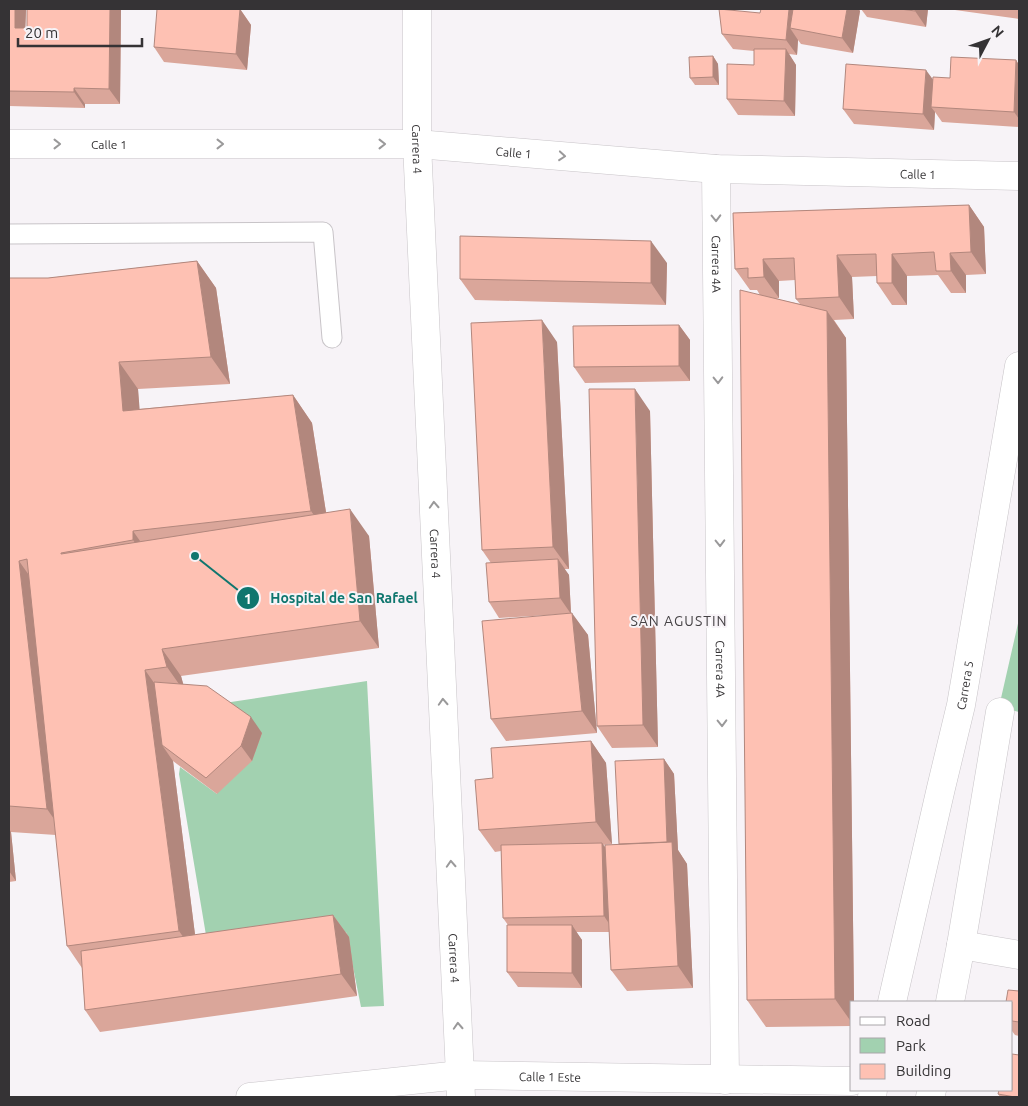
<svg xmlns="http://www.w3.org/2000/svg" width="1028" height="1106" viewBox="0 0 1028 1106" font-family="Ubuntu,sans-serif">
	<rect width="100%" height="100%" fill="#f7f3f7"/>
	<path fill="#a2d1b0" d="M1019,619V712L999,707Z
		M367,681L384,1006L361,1007L346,932L208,947L179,774L180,767L217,794V701L231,702Z"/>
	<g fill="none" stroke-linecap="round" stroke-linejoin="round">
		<defs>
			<path id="service" d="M9,234L323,232L332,338"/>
			<g id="minor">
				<path id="s1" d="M417,9V144L461,1097"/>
				<path id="s2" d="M9,144H417L716,169L1019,176"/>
				<path id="s3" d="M716,169L725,1080"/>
				<path d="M961,945L1019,955"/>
				<path id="s4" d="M892,1002L941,788L961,705L1019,366"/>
				<path d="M950,1002L961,945L1000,712"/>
				<path id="s5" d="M250,1097L460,1075L852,1081"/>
				<path d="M872,1097L873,1090"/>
				<path d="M930,1097L932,1090"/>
			</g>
		</defs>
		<use href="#service" stroke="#c8c4c8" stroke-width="21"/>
		<use href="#minor" stroke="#c8c4c8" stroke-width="29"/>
		<use href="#service" stroke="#fff" stroke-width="19"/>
		<use href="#minor" stroke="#fff" stroke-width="28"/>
	</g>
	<path fill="#daa69a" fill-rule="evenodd" d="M9,9H26L25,28H27V9H121L120,104H85V108L9,106Z
		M240,9L251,25L247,70L164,62L154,47Z
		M861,9H928L926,27L867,17Z
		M954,9H1019V19L955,10Z
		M860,11L853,53L801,44L798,40L797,55L789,54L796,65L795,116L738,115L727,99L754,65V51L733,49L722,34L760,13Z
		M713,56L718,64L719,85H695L690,78Z
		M1016,60L1019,65V127L942,122L935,112L934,130L854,124L843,109L933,80L950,78Z
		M969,205L984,227L986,274L966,275V293H951L938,275L907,276V305H892L877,283V276L852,277L854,319L834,320L846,338L854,1002H852V1026L766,1027L747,1000L760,295L757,290H750L735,269L733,213ZM795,280L796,299L800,304L776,299L779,298V281Z
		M197,261L216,288L230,384L138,389L139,409L293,395L312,423L326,512L369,536L379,648L181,676L183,684L262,733L252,761L217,794L173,761L195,935L333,915L349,937L357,996L100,1032L85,1010L82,968L67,946L56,835L11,832L16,881L9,882V278H48Z
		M667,263L666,305L475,300L460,279Z
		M679,325L690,340V381L585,383L574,367Z
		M557,342L569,569H564L569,575L571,613L588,635L597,733L506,741L491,719L565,614L499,618L489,602L491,563L482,550Z
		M650,411L658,747L612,748L597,726Z
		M591,741L606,763L612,844L603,845L605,847L619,844L664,759L674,774L678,850L687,864L693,988L627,991L611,970L609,932H576L582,940V988L518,987L507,972L508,925L503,918L501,851L495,852L479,830L493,778Z
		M1019,991V1036L1015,1035L1012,1031V1002Z
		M998,1094L1019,1097H1000Z"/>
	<path fill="#b2877d" d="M15,9H26L25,43L15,28Z
		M110,9H121L120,104L109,89Z
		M240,9L251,25L247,70L236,54Z
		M789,9H801L790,28L798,40L797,55L786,40Z
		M847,9H859L860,11L853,53L842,38Z
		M915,9H928L926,27L915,11Z
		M786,49L796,65L795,116L784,101Z
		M713,56L718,64L719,85L713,77Z
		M1016,60L1019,65V119L1014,112Z
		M926,70L937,85L931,107L935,112L934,130L923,114Z
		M74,88L85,104V108L74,92Z
		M969,205L984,227L986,274L971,252Z
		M651,241L667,263L666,305L651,283Z
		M950,253L966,275V293L951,271Z
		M892,254L907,276V305L892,283Z
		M837,255L852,277L854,319L839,297Z
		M763,259L779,281V298L764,277Z
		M197,261L216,288L230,384L211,357Z
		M827,311L846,338L854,1002H852V1023L835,999Z
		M542,320L557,342L569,569L553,547Z
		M679,325L690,340V381L679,366Z
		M119,362L138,389L142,438L123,411Z
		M635,389L650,411L658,747L643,725Z
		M293,395L312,423L330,538L311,511Z
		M350,509L369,536L379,648L360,621Z
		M133,531L152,558V567L133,540Z
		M558,559L569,575L571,614L560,598Z
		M19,561L38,588L66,836L47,809Z
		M572,613L588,635L597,733L582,711Z
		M162,649L181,676L186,694L167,667Z
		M145,670L164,697L162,745L173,761L198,958L179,931Z
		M251,717L262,733L252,761L241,746Z
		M591,741L606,763L612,844L596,822Z
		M664,759L674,774L678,850L687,864L693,988L678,966L667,842Z
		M9,829L11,832L16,881L9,871Z
		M602,843L613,858L614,931L604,916Z
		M333,915L349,937L357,996L341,974Z
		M572,925L582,940V988L572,973Z"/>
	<path fill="#fec1b3" stroke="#b2877d" d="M9,9H15V28H27V9H110L109,89L74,88V92L9,91Z
		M157,9H240L236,54L154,47Z
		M719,9L760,13L761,9H789L786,40L722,34Z
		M793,9H847L842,38L790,28Z
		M900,9H915V11Z
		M754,49H786L784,101L727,99V64L754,65Z
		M713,56V77L690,78L689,57Z
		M951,57L1016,60L1014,112L931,107L933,77L950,78Z
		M846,64L926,70L923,114L843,109Z
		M969,205L971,252L950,253L951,271H936L934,252L892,254V283H877L876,254L837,255L839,297L796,299L794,258L763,259L764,277L748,278V268L735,269L733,213Z
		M460,236L651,241V283L460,279Z
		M197,261L211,357L119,362L123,411L293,395L311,511L133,531V540L61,553V554L350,509L360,621L162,649L167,667L145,670L179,931L67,946L27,559L19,561L47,809L9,806V278H48Z
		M740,290L827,311L835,999L747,1000Z
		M542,320L553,547L482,550L471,323Z
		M679,325V366L574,367L573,326Z
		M589,389H635L643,725L597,726Z
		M558,559L560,598L489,602L486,563Z
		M572,613L582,711L491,719L482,621Z
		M154,682L207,686L251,717L241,746L206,778L162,745Z
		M591,741L596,822L479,830L475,780L493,778L491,748Z
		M664,759L667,842L619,844L615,761Z
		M672,842L678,966L611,970L605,845Z
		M602,843L604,916L503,918L501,845Z
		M333,915L341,974L85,1010L81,951Z
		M507,925H572V973L507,972Z
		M1008,990L1019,991V1022L1012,1021V1002H1006Z
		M1012,1054L1019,1055V1097H1015L998,1094L999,1090H1012Z"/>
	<defs><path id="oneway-chevron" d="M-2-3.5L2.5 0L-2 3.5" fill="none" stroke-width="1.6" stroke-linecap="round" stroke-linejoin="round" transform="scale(1.25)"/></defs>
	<g stroke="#9a999a">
		<use href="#oneway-chevron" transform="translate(57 144)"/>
		<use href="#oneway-chevron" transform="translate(220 144)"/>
		<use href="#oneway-chevron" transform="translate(382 144)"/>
		<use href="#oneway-chevron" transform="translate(562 156) rotate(5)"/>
		<use href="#oneway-chevron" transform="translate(716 218) rotate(89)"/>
		<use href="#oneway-chevron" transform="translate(718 380) rotate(89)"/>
		<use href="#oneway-chevron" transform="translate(434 505) rotate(-93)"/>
		<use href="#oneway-chevron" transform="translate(720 543) rotate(89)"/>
		<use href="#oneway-chevron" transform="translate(443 702) rotate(-93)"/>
		<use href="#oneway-chevron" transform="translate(722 723) rotate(89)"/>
		<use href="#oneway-chevron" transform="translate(451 864) rotate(-93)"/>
		<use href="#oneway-chevron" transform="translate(458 1026) rotate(-93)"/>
	</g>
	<g text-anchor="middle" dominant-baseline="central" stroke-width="4" stroke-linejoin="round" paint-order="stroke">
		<g font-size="12" fill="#353335" stroke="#f7f3f7">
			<text stroke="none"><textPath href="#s2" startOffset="100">Calle 1</textPath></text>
			<text stroke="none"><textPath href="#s1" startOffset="140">Carrera 4</textPath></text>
			<text stroke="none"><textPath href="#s2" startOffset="505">Calle 1</textPath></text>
			<text stroke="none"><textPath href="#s2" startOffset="910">Calle 1</textPath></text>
			<text stroke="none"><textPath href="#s3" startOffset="95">Carrera 4A</textPath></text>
			<text stroke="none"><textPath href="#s1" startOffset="545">Carrera 4</textPath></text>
			<text stroke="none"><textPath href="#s3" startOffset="500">Carrera 4A</textPath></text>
			<text stroke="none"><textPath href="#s4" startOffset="325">Carrera 5</textPath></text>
			<text stroke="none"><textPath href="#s1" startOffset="950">Carrera 4</textPath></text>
			<text stroke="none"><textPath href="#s5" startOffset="301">Calle 1 Este</textPath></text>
		</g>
		<g font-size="14" letter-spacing="1" fill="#454245" stroke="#f7f3f7">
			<text x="679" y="621">SAN AGUSTIN</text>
		</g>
	</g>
	<path fill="none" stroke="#0f766e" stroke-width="2" d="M195 556L248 598"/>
	<g fill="#0f766e" stroke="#f7f3f7" stroke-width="2">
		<circle cx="195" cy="556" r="5"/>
		<circle cx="248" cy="598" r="12"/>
	</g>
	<g font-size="15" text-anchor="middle" font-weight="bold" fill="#fff">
		<text x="248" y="604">1</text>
	</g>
	<g font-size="14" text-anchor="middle" font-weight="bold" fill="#0f766e" stroke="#f7f3f7" stroke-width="4" stroke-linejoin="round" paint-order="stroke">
		<text x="344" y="603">Hospital de San Rafael</text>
	</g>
	<rect width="1028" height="1106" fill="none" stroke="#353335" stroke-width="20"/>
	<rect x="850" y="1001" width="162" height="90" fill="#f7f3f7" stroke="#a9a6a9"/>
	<rect x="860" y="1017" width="25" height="8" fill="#ffffff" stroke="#a9a6a9"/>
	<text x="896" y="1026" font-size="15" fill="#353335">Road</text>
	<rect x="860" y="1038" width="25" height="15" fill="#a2d1b0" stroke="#a9a6a9"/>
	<text x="896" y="1051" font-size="15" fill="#353335">Park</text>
	<rect x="860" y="1064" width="25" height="15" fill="#fec1b3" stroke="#a9a6a9"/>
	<text x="896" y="1076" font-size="15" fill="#353335">Building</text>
	<g transform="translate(988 40) rotate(49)" stroke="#f7f3f7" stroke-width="4" paint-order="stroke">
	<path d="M0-4L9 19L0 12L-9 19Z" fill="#353335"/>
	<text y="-8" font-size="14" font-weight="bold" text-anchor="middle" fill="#353335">N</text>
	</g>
	<path d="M18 38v8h124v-8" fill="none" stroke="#353335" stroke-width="2.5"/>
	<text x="25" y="38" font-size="15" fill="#353335" stroke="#f7f3f7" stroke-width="4" paint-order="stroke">20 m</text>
</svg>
